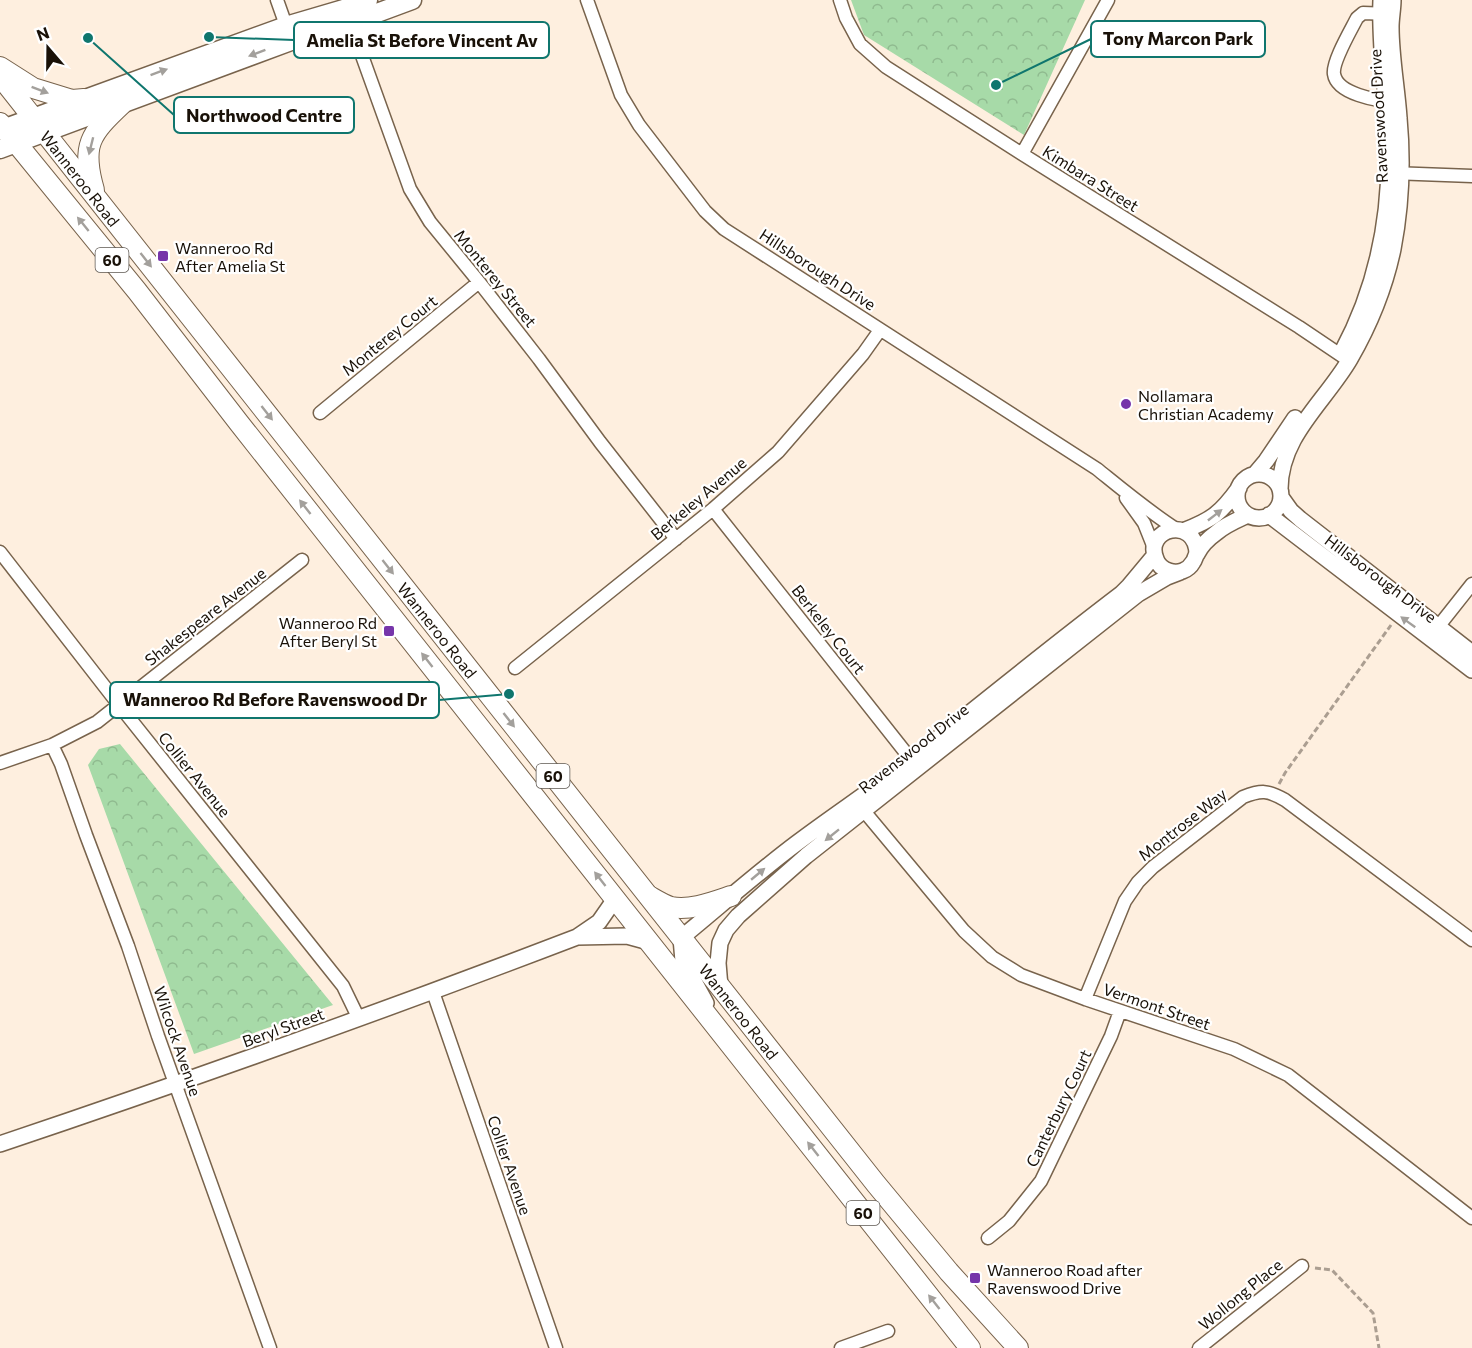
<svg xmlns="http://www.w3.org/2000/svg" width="1472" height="1348" viewBox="0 0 1472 1348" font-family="Commissioner,sans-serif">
	<defs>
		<pattern id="forest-crowns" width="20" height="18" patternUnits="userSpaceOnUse" patternTransform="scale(1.5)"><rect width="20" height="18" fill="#a7daa8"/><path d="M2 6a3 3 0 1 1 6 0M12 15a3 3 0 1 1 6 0" fill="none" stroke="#8fba8f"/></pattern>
	</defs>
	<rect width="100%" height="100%" fill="#feefdf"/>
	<path fill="url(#forest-crowns)" d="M851,0H1085L1024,135L864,35Z
		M120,744L333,1005L194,1054L88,765L99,749Z"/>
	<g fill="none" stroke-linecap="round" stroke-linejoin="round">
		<defs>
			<path id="minor" d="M277,0L288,31
				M587,0L621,95L639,125L705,211L724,229L1097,469C1123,490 1148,511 1176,529
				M840,0L846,18L860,44L886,67L1022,154L1299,327L1348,360
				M1390,14L1363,13L1357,18C1351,30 1332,62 1334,74C1337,94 1377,101 1393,101
				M347,17L356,39L410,189L430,222L479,282L539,359L600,442L676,539
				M1022,154L1108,0
				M1392,173L1472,176
				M320,413L479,282
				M1126,498L1144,523L1154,548
				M713,509L917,767
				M0,552L119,705L343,986L359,1019
				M1434,632L1472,584
				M515,668L713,509L778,452L863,354L880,330
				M52,745L61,764L86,835L128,946L158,1036L270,1348
				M0,763L52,745L97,722L302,560
				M859,805L964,931L992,957L1021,975L1085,999L1234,1049L1288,1075L1472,1218
				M433,992L556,1348
				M1085,999L1125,901L1138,882L1153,867L1243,797C1261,790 1268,790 1285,800L1472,940
				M988,1238L1009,1221L1041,1181L1111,1036L1120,1011
				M841,1348L888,1331
				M1199,1348L1302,1266"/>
			<path id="tertiary" d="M1342,352C1377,287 1391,216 1389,143C1387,95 1379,48 1381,0
				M1255,474L1266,461L1295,418
				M1237 496a22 22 0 1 1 44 0a22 22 0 1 1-44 0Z
				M1280,489C1280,436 1325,402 1350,359C1369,326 1385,287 1393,249C1401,207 1403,161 1399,118C1397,88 1391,57 1391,27C1391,18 1393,9 1393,0
				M1281,497L1291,511L1300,519L1472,653
				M1269,515L1472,670
				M1183,531C1212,520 1221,513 1239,488
				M1197,554C1196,515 1143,528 1156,559C1158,565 1163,569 1169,571C1178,574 1188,571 1193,562C1195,560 1195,556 1197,554C1201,546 1209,538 1216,533C1225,525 1237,520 1248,515
				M577,937L627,936L649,942
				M720,987L718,963L720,943L726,930L738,916L806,856L1138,594L1167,577L1180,572
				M706,1003L683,961L681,938C720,906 757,873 797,843C834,815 874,789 911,760C981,704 1050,648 1121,594L1129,586L1154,556
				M0,1144C193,1079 386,1010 577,937L599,922L615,899"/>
			<path id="primary" d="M0,130L286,26L344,9L368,0
				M0,149L291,41L350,23L412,0"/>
			<g id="trunk">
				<path d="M0,67L33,88L72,100L84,99"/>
				<path id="s1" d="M0,76L876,1184L949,1272L1018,1348"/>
				<path d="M0,123L137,291L239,423L970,1348"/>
				<path d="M94,190C81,145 90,134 122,104"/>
				<path d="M649,896C656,900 664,905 671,907C690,911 713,902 731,896"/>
			</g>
		</defs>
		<use href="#minor" stroke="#78634c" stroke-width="15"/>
		<use href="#tertiary" stroke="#78634c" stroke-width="18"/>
		<use href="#primary" stroke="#78634c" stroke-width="21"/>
		<use href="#trunk" stroke="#78634c" stroke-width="22"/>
		<path stroke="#ab9e91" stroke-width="3" stroke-dasharray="6 3" stroke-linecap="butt" d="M1279,784L1285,773L1391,625
			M1315,1268L1332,1270L1373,1313L1379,1348"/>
		<use href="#minor" stroke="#fff" stroke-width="12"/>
		<use href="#tertiary" stroke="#fff" stroke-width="15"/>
		<use href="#primary" stroke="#fff" stroke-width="18"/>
		<use href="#trunk" stroke="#fff" stroke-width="20"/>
	</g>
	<defs><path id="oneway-solid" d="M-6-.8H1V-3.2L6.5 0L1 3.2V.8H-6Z" transform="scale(1.5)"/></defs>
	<g fill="#a3a09c">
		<use href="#oneway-solid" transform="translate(257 53) rotate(159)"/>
		<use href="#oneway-solid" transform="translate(159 72) rotate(-20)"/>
		<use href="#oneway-solid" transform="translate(40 90) rotate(21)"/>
		<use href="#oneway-solid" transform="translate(91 146) rotate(104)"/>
		<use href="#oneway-solid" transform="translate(83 224) rotate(-129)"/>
		<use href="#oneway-solid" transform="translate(146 260) rotate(52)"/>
		<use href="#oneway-solid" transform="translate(267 413) rotate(52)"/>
		<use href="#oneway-solid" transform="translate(305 507) rotate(-128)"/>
		<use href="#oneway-solid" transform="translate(1215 515) rotate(-38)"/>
		<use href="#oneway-solid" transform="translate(388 567) rotate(52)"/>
		<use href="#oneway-solid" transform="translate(1408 622) rotate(-144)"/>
		<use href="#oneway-solid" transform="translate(427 660) rotate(-128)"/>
		<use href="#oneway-solid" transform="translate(509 720) rotate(52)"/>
		<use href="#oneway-solid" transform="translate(832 835) rotate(141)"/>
		<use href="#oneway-solid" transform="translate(758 874) rotate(-40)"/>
		<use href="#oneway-solid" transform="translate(600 879) rotate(-128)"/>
		<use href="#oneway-solid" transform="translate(813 1149) rotate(-128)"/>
		<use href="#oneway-solid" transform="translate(934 1302) rotate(-128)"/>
	</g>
	<g fill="#7635aa" stroke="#fff" stroke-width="2">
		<rect x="157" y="250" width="12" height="12" rx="3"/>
		<circle cx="1126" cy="404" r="6"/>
		<rect x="383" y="625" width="12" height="12" rx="3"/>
		<rect x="969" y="1272" width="12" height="12" rx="3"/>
	</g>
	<g text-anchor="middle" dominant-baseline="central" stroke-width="4.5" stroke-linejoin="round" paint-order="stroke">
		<g fill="#fff" stroke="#5e5852" stroke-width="1.5">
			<rect x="95.5" y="248" width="33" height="24" rx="4.5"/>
			<rect x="536.5" y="764" width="33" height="24" rx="4.5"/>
			<rect x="846.5" y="1201" width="33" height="24" rx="4.5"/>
		</g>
		<g font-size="15" font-weight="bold" fill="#191108">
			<text x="112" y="260">60</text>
			<text x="553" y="776">60</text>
			<text x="863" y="1213">60</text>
		</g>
		<g font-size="16" fill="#191108" stroke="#fff">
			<text transform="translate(1378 116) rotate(-93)">Ravenswood Drive</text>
			<text stroke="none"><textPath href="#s1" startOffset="130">Wanneroo Road</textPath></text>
			<text transform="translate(1091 178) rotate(32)">Kimbara Street</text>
			<text transform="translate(818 269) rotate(33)">Hillsborough Drive</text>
			<text transform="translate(496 278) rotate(51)">Monterey Street</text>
			<text transform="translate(389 335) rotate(-39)">Monterey Court</text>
			<text transform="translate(698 498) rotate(-40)">Berkeley Avenue</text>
			<text transform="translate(1381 578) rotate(37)">Hillsborough Drive</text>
			<text transform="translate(205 616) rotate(-38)">Shakespeare Avenue</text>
			<text transform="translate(829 629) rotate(52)">Berkeley Court</text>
			<text stroke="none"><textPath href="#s1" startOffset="706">Wanneroo Road</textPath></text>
			<text transform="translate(913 748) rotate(-38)">Ravenswood Drive</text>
			<text transform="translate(195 774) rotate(51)">Collier Avenue</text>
			<text transform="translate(1182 824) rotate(-38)">Montrose Way</text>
			<text transform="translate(1157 1006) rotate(19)">Vermont Street</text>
			<text stroke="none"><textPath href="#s1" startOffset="1192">Wanneroo Road</textPath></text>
			<text transform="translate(283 1027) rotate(-20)">Beryl Street</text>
			<text transform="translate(178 1041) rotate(71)">Wilcock Avenue</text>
			<text transform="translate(1058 1108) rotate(-64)">Canterbury Court</text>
			<text transform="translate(510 1165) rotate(71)">Collier Avenue</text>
			<text transform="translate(1240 1294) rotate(-39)">Wollong Place</text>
		</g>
		<g font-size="16" fill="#191108" stroke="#fff" text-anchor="start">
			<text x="175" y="247">Wanneroo Rd<tspan x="175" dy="18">After Amelia St</tspan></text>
			<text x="1138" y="395">Nollamara<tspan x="1138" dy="18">Christian Academy</tspan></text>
			<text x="377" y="622" text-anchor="end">Wanneroo Rd<tspan x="377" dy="18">After Beryl St</tspan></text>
			<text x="987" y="1269">Wanneroo Road after<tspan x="987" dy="18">Ravenswood Drive</tspan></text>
		</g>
	</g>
	<path fill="none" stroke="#0f766e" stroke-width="2" d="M996 85L1091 39M209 37L294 40M88 38L174 115M509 694L439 700"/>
	<g fill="#0f766e" stroke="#fff" stroke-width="2">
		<circle cx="996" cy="85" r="6"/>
		<circle cx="209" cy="37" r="6"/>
		<circle cx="88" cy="38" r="6"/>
		<circle cx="509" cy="694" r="6"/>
	</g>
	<g fill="#fff" stroke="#0f766e" stroke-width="2">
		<rect x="1091" y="21" width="174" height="36" rx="6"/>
		<rect x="294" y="22" width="255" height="36" rx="6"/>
		<rect x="174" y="97" width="180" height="36" rx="6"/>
		<rect x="110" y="682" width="329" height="36" rx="6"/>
	</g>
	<g font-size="18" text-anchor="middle" font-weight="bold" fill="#191108">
		<text x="1178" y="45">Tony Marcon Park</text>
		<text x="422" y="47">Amelia St Before Vincent Av</text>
		<text x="264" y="122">Northwood Centre</text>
		<text x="275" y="706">Wanneroo Rd Before Ravenswood Dr</text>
	</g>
	<g transform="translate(48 48) rotate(340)" stroke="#ffffff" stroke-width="4.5" paint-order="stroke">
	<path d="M0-4.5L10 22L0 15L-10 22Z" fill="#191108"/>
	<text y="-9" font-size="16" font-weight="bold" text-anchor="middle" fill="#191108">N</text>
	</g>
</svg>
